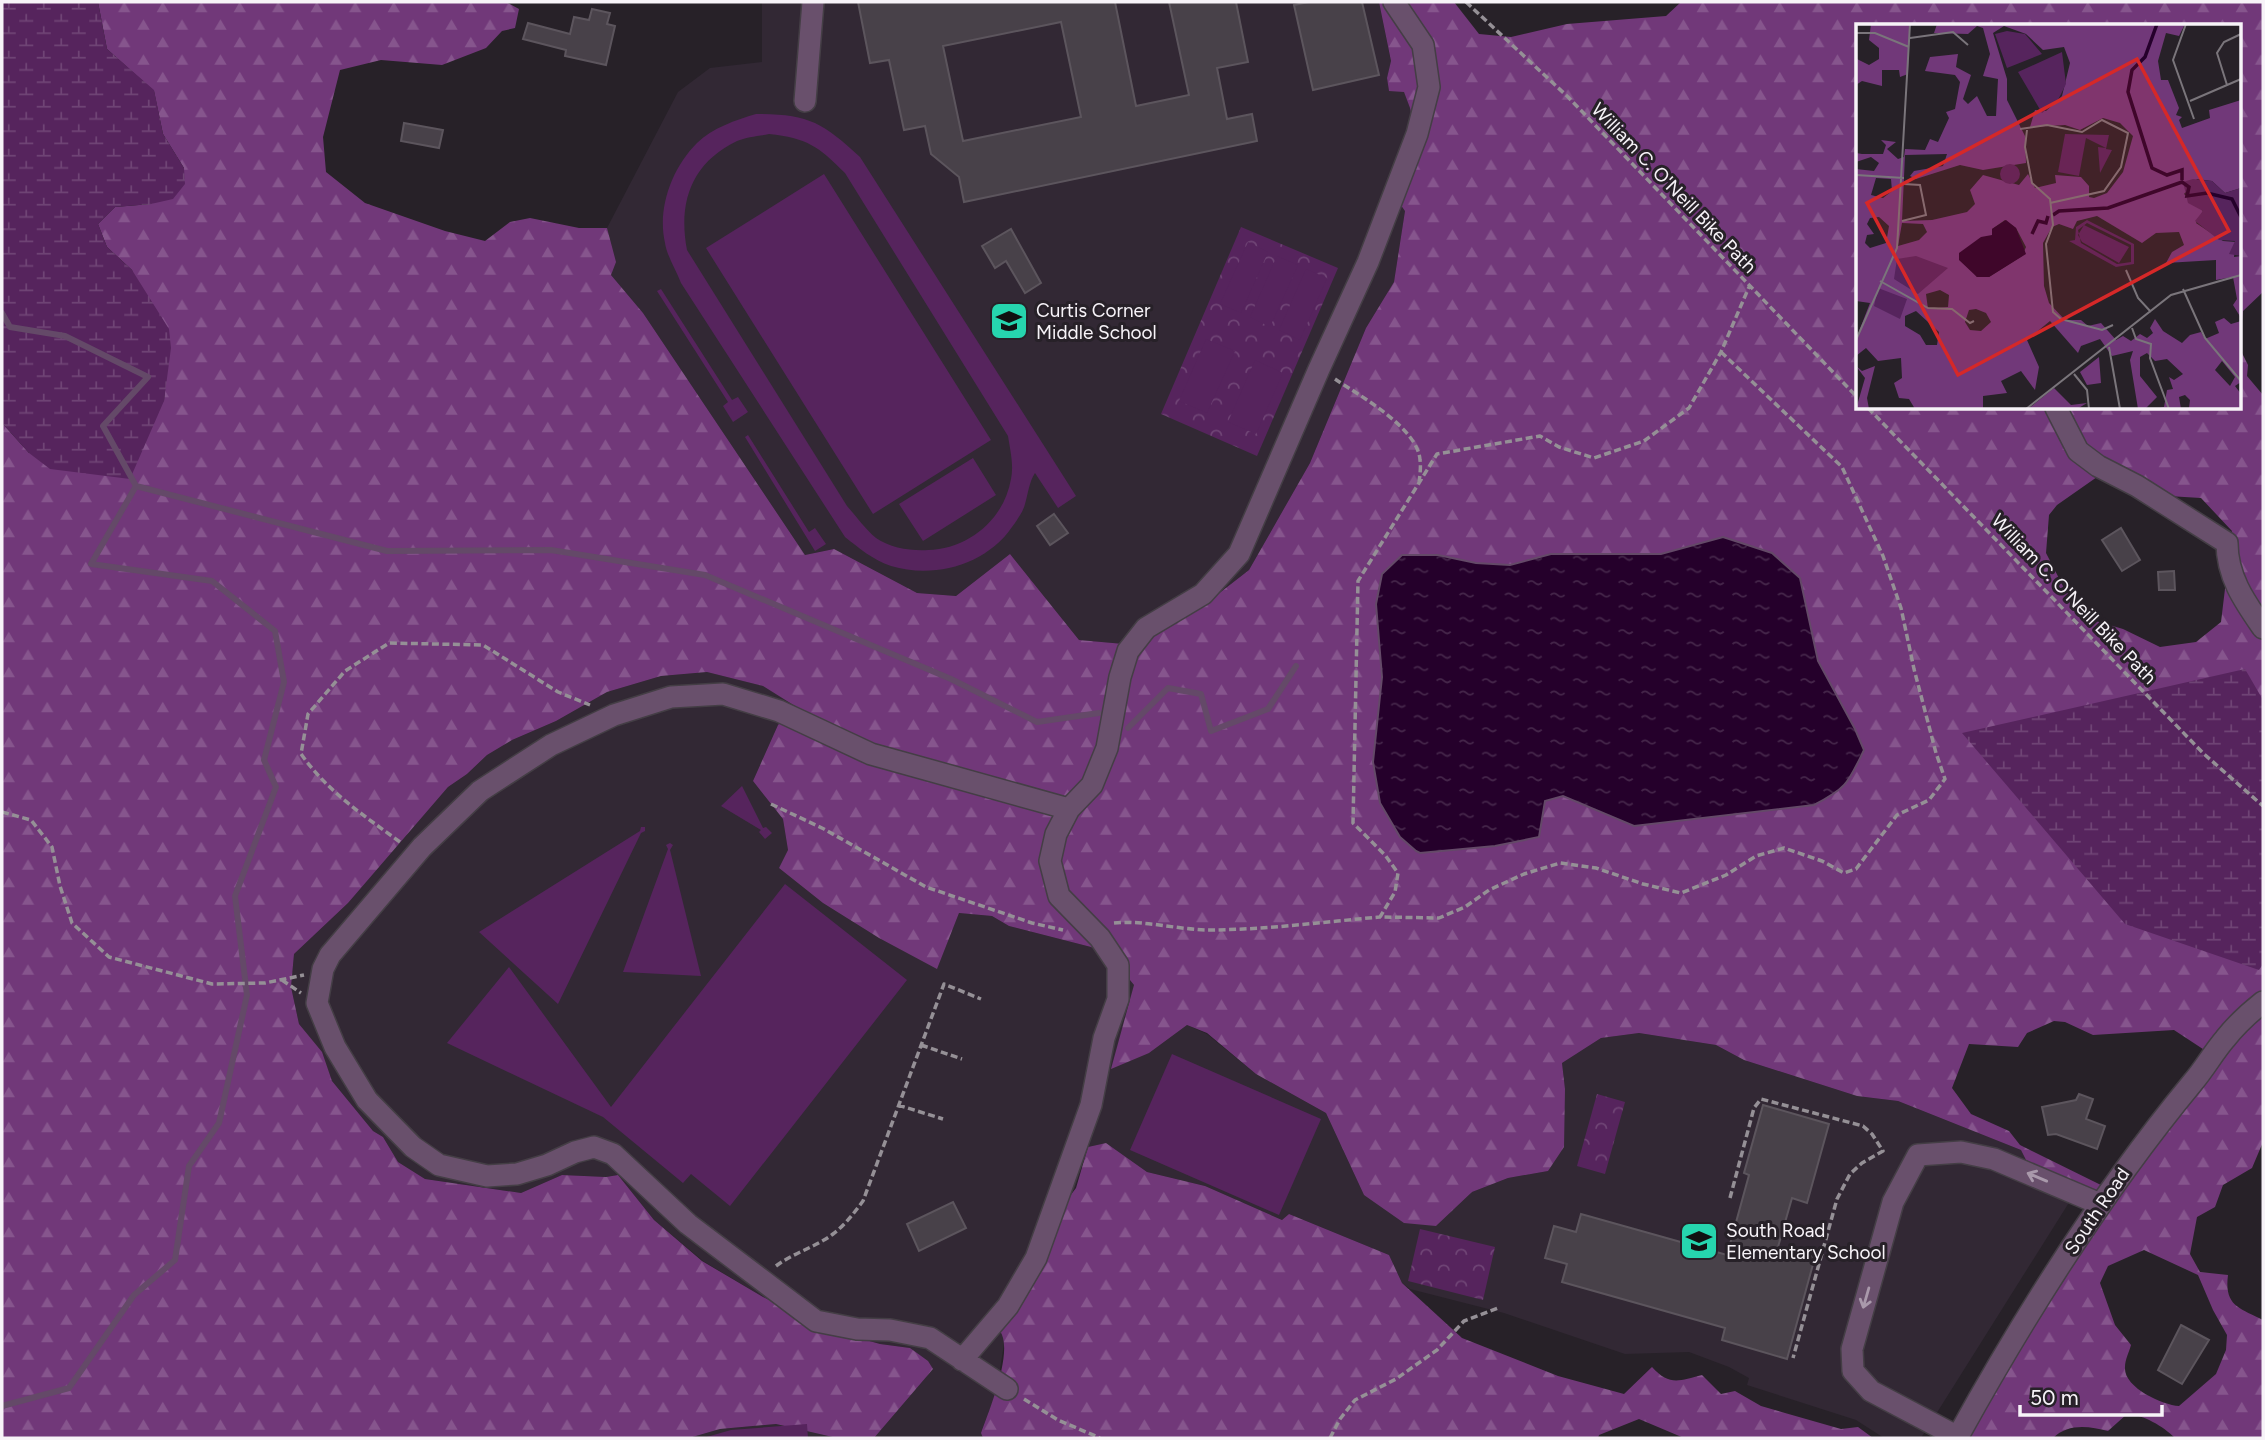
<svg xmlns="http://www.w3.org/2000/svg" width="2265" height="1440" viewBox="0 0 2265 1440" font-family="Figtree,sans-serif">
	<defs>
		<pattern id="forest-firs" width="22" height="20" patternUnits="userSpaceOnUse" patternTransform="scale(1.75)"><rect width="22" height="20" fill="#713879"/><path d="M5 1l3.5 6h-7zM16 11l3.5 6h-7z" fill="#86558d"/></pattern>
		<pattern id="wetland-marsh" width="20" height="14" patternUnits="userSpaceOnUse" patternTransform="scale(1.75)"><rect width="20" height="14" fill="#56245d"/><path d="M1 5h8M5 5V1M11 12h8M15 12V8" fill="none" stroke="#6f4475"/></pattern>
		<pattern id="park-crowns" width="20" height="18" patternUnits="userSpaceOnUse" patternTransform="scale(1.75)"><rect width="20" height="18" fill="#56245d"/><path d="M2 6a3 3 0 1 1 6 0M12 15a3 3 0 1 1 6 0" fill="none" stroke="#6f4475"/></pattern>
		<pattern id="water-ripples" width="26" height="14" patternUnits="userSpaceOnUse" patternTransform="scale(1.75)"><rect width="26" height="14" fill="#25002b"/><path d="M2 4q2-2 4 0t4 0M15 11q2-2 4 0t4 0" fill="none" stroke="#45264a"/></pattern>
	</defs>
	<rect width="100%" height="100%" fill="#272128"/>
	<path fill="#322834" d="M762,2H1379L1391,62L1387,78L1389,91H1404L1410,108L1420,156L1405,211L1394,282L1366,328L1310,463L1249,570L1213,598L1135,645L1079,640L1010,554L956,596L917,593L834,549L805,555L643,313L611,275L607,228L678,92L710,68L762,62Z
		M707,672L763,686L796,706L778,725L753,781L783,819L788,850L779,868L823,903L879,938L937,968L959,913L992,916L1009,926L1091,947L1113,959L1134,985L1149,1053L1187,1025L1207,1034L1256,1074L1326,1113L1364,1195L1436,1226L1472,1192L1508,1178L1548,1171L1565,1089L1562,1063L1601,1038L1639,1033L1716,1045L1744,1060L1857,1096L1898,1101L2021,1150L2026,1160L2080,1185L1921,1438H1884L1856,1420L1747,1385L1749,1378L1729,1367L1689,1352L1625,1354L1504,1313L1410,1289L1402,1283L1389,1255L1289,1214L1282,1220L1205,1186L1147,1172L1106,1143L1088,1147L1075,1188L1061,1208L1005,1338L996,1394L981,1432L983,1438H874L933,1369L910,1348L880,1344L841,1333L763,1297L703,1261L654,1220L618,1175L606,1177L562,1175L521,1193L425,1179L398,1162L383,1137L373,1131L332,1081L321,1052L299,1024L291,987L294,954L348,903L448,787L467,774L487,755L512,740L556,721L607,692L661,676Z
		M776,1424L837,1438H689L720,1429Z"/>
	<path fill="url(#forest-firs)" fill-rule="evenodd" d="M98,2H506L519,9L515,28L502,31L486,48L442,65L381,60L340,70L323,137L326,172L365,203L445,231L485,241L510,222L530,218L579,228H607L616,262L611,275L643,313L805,555L834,549L917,593L956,596L1010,554L1079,640L1135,645L1213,598L1249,570L1310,463L1366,328L1394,282L1405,211L1398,201L1420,156L1410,108L1404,92L1389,91L1387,78L1391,61L1379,2H1454L1479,34L1511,37L1567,24L1666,16L1681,2H2263V292L2243,311L2239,347L2248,365L2247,376L2263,395V1142L2252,1168L2223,1185L2215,1207L2197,1217L2190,1254L2200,1272L2228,1275C2224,1306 2239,1308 2263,1320V1438H2175C2163,1426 2144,1415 2127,1414L2108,1431C2089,1426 2068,1423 2053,1438H1957L2100,1205L2080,1185L2026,1160L2021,1150L1898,1101L1857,1096L1744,1060L1716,1045L1639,1033L1601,1038L1562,1063L1565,1089L1564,1147L1548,1171L1508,1178L1472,1192L1436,1226L1404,1223L1364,1195L1326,1113L1256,1074L1207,1033L1187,1025L1149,1053L1111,1069L1134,985L1113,959L1091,947L1009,926L992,916L959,913L937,969L879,938L823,903L779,868L788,850L783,819L753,781L778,725L795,706L763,686L707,672L661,676L607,692L556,721L512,740L487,755L467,774L448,787L348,903L294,954L291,987L299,1024L322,1052L332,1081L373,1131L383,1137L398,1162L425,1179L521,1193L562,1175L606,1177L618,1175L654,1220L702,1261L763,1297L841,1333L880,1344L910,1348L928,1361L933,1369L874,1438H837L776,1424L720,1429L689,1438H2V423L29,453L164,401L166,375L132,270L107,247L98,224L115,207L151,204L184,168L163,134L154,91L107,49ZM1857,26H2239V408H1857ZM2097,477L2136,480L2168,496L2201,498L2232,531L2221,622L2196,642L2160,647L2123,629L2089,619L2065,590L2046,553L2049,515L2057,505ZM1723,537L1800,578L1818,661L1855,729L1863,750L1634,826L1563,796L1545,801L1539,837L1495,846L1421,853L1416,851L1373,762L1382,677L1376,604L1438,555L1476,563L1510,565L1551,554H1661ZM2054,1021L2065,1022L2093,1035L2174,1030L2212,1055L2107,1188L2020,1145L2009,1131L1971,1114L1952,1088L1969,1044L2018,1047L2027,1033ZM2144,1250L2198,1275L2213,1310L2227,1335L2226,1350L2216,1374L2179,1406C2162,1405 2123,1387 2125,1367C2125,1360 2129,1352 2131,1345L2115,1325L2100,1283L2108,1266Z
		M1106,1143L1147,1172L1205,1186L1282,1220L1289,1214L1389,1255L1402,1283L1462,1338L1558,1376L1624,1394L1652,1367C1669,1386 1679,1381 1702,1375L1721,1394L1735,1391L1761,1406L1841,1429L1858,1427L1873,1438H1684L1639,1419L1599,1435L1598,1438H983L981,1433C989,1411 1014,1351 1000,1331L1061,1208L1076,1188L1088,1147Z"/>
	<path fill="url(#wetland-marsh)" d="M2,2H98L107,49L154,90L163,134L184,168L185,184L173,199L151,204L115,207L98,224L107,247L132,270L169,329L171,348L164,401L130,479L50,469L29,453L2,423Z
		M2245,669L2263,700V964L2259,970L2125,924L1962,733Z"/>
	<path fill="url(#park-crowns)" d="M1241,227L1338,268L1257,456L1161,414Z
		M1597,1094L1625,1102L1605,1174L1577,1166Z
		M1420,1229L1495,1247L1483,1300L1408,1281Z"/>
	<path fill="#56245d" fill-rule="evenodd" d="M756,114C808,114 822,122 860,157L1076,496L1058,508L1035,473C1029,482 1028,494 1025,504C1023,512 1017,520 1012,527C986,565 934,579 891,566C873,560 859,548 845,537L681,283C676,270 667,256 665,243C657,208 672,168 697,143C712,128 736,120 756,114ZM769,134C807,138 818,146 845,173L1008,436C1010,449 1014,465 1011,479C1004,520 968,549 928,550C911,551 890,548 876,538C865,529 856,516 847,506L687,250C678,203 691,163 737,141C746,137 759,136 769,134Z
		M824,174L991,440L873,514L706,248Z
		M1248,242L1268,252L1241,313L1220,304Z
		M1277,256L1298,265L1270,327L1250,317Z
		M1306,269L1327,278L1300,340L1279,330Z
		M661,289L732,400L738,397L748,412L733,422L723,406L728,402L657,291Z
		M1206,339L1235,351L1207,413L1179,401Z
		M1255,360L1283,373L1256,434L1228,422Z
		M748,435L809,532L815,528L826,544L815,551L745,437Z
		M973,458L996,495L923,541L899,504Z
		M742,786L763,828L766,827L772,833L765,839L759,832L761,830L721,806Z
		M641,827H645V831L641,833L558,1004L479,932L640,831Z
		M670,843L673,845L670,850L701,976L623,972L668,849L666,845Z
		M785,884L907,980L730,1206L691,1174L683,1183L603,1117L447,1043L509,967L611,1107Z
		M1172,1054L1321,1119L1279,1215L1130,1150Z
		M807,1424L808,1438H703L731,1430Z"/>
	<path fill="url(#water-ripples)" stroke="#644968" stroke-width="2" d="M1723,537L1772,553L1800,578L1818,661L1855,729L1864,750C1848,783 1847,788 1814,805L1634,826L1563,796L1545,801L1539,837L1495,846L1420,853L1416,851L1400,837L1380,803L1373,762L1382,677L1376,604L1382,574L1402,555H1438L1476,563L1510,565L1551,554H1661Z"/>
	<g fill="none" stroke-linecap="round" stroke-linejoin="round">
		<path stroke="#644968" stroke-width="6" d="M2,313L10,327L65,336L148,377L103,426L136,486L387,551L551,550L705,575L951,679L1037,722L1099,713
			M1128,728L1168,688L1201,694L1211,731L1268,709L1296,666
			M2,1406L69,1388L134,1295L175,1260L189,1166L219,1123L247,995L235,896L276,787L264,760L284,682L275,631L212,581L91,564L136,486"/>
	</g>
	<path fill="#484149" stroke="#5c555d" stroke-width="2" fill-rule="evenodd" d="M858,2H1115L1136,106L1189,95L1169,2H1236L1248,62L1217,68L1227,119L1252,114L1257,141L964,202L959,177L931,154L925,126L904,130L889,60L870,63ZM1061,22L1081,117L963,141L943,46Z
		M1309,2H1362L1379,75L1313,90L1294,5Z
		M592,9L610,13L607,24L615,26L606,65L565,56L566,50L523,39L528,23L570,34L574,17L589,20Z
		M404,123L443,130L439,148L401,141Z
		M1011,229L1041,283L1025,293L1006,261L995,268L982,246Z
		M1054,514L1068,533L1050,545L1037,526Z
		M2121,528L2140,560L2122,571L2102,540Z
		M2174,571L2175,590H2159L2158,572Z
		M2079,1094L2093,1099L2086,1119L2105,1126L2097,1149L2056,1134L2048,1135L2042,1107L2076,1100Z
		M1763,1105L1829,1124L1807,1203L1792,1198L1778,1247L1815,1257L1787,1359L1722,1340L1725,1328L1562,1282L1567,1264L1545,1258L1554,1226L1576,1232L1581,1214L1727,1255L1749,1175L1744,1173Z
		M953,1202L966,1228L919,1251L907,1224Z
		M2181,1325L2209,1340L2182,1384L2158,1370Z"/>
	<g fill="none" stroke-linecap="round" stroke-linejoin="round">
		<defs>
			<path id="minor" d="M805,101L813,2
				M2056,408L2078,451L2098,466L2137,486L2227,543C2227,577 2245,602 2263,628
				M962,1360L1008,1306L1036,1258L1091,1105L1104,1038L1118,999V965L1100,938L1059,896L1050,861L1056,834L1069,809L1092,785L1107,748L1120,677L1128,651L1146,628L1203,594L1239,554L1319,369L1368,262L1417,134L1429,87L1423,45L1394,2
				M1007,1389L930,1338L890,1330L857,1329L816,1321L688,1224L613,1154L594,1147L575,1152L547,1165L517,1174L487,1176L439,1165L413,1147L367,1100L335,1047L317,1003L323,969L330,955L422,847L480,791L551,745L614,715L671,697L723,694L779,711L871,754L1069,809
				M1958,1437L1871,1391L1853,1371L1852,1349L1893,1202L1918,1155L1961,1152L1994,1159L2100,1204
				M1957,1438C2026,1313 2102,1192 2193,1082C2205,1068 2213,1053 2225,1039C2236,1025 2249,1013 2263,1002"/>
		</defs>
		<use href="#minor" stroke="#443e45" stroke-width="24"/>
		<path stroke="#959096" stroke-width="3.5" stroke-dasharray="7 3.5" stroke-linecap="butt" d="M1466,2L1568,97L1857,397
			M1721,352L1842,467L1883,556L1901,608L1914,669L1936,753L1945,779L1929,800L1897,815L1856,869L1844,873L1822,861L1784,848L1756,856L1726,875L1681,893L1643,884L1596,868L1560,863L1524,874L1489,890L1465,907L1439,918L1380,917L1395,892L1398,873L1385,855L1353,823L1358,581L1437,454L1540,436L1559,447L1594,458L1644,441L1689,408L1721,352L1749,287
			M1335,379C1360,396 1418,428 1420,460C1421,467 1420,475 1419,482
			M1868,408L2204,754L2263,806
			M771,804L824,829L926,887L1032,923L1063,930
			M2,812L31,820L52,847L60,886L72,923L109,957L212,984L265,983L304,975
			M400,842C363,815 328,792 301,754L308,714L345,671L389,643L483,645L558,692L590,705
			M1114,923C1143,920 1175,929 1206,930C1264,930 1322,922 1380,917
			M282,980L301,993
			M921,1045L962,1059
			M898,1105L943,1119
			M1730,1198L1754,1108L1761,1099L1863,1126L1872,1134L1883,1151L1862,1163L1850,1174L1837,1199L1793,1358
			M776,1266C793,1253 816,1247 833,1234C846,1224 854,1213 863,1201L944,984L981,999
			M1024,1399L1058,1420L1100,1438
			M1330,1438L1340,1419L1355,1400L1396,1379L1437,1350L1464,1321L1498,1308"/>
		<use href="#minor" stroke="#69506c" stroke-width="21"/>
	</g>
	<defs><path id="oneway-shaft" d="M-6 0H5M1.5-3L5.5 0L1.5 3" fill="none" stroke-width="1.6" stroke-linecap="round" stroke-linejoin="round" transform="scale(1.75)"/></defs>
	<g stroke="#a999ab">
		<use href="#oneway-shaft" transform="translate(2037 1177) rotate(-157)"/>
		<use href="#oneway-shaft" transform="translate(1866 1298) rotate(106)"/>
	</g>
	<defs>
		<symbol id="school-square" viewBox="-11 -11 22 22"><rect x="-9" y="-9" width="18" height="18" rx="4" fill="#26d5ae" stroke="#272128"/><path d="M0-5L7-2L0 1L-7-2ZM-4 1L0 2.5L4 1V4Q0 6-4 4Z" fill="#111"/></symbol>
	</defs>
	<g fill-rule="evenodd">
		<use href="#school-square" x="987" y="299" width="44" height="44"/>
		<use href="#school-square" x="1677" y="1219" width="44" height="44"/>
	</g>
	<g text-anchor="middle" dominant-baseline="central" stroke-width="6" stroke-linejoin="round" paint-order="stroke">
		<g font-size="19" fill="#f7f3f8" stroke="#272128">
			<text transform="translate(1674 188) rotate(46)">William C. O'Neill Bike Path</text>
			<text transform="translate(2074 599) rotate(46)">William C. O'Neill Bike Path</text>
			<text transform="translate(2097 1211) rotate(-56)">South Road</text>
		</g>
		<g font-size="19" fill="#f7f3f8" stroke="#272128" text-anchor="start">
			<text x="1036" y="310">Curtis Corner<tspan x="1036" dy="22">Middle School</tspan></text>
			<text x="1726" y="1230">South Road<tspan x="1726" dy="22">Elementary School</tspan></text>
		</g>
	</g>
	<g transform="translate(1856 24)">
		<rect width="385" height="385" fill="#272128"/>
		<path d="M15,0H54L52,50L44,53L43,46H26V62L6,57L0,61V24L1,35L13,41L23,35V24L13,16ZM81,0H329L323,12L310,9L302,37L305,56H312L323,84L320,91L326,93L323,96L326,104L354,94L353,86L385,76V164L369,169L356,157L341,155L328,170L347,187L340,199L367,217L380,218L378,233L385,232V294L377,281L381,275L377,253L360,256V236L310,239L316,228L328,221L323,208L300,209L286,219L241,192L221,197L217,205L203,200L196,203L187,219L188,262L193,279L209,296H225L232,302L245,299L260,316L267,312L275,317L284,310L291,314L297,309L294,304L299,295L307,307L326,319L334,311L345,308L349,315L363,309L359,298L368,294L375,300L385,297V358L379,362L385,370V385L333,384L334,376L329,371L323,373L325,385H299L308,383L311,366L317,365L313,353L318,356L327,350L311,335L299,337L291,329L284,333V352L301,373L289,385H282L274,336L277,327L256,332L244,315L225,322L222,329L194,297L171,316L183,343L179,366L165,347L145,357L151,369L127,372V385H59L53,375L43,374L38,359L46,354L45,334L22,337L10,324L0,332V315L14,279L0,277V145L18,147L23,139L15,133L0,138V115V129L6,130H27L30,121L25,116L40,118L31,125L42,135L48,133L49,125L69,126L74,115L82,118L93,94L90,88L99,85L104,58L99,51L69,47L74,33L102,30L100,43L115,51L107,75L112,80L121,72L131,92H140L142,55L127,52L134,30L127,4L121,2L112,10L78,9ZM148,2L170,10L187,26L208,23L214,39L206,72L190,87L179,86L174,103L209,101L224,106L247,94L264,99L277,112L267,148L251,169L238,174L233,173V162L225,153L199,151L200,159L179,164L172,150L163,161L127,151L114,166L119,180L111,188L76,196L46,197L49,131L91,130L87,142L58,147L54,152L60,155L104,141L127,146L170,139L169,112L151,76V55L137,9ZM20,154L35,155L36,167L27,174L15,171ZM23,193L33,202L30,219L14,224L9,219L11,211L18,210L11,200L14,194ZM149,196L160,204L170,223L166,232L133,253H121L114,244L137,210L136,205ZM46,199L67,200L71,208L63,216L42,222ZM84,266L93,271L92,283L72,285L70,270ZM120,285L130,289L135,298L125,307L114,306L109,298L113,286ZM60,287L83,308L81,321H70L64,311L49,302V292ZM366,337L379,353L374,362L359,346ZM243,333L245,359L231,361L224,348ZM0,342L6,347L19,342L11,374L13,385H0L9,354ZM198,364L215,381L231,379L221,385H172Z" fill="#713879" fill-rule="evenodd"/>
		<path d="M337,155L356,157L369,169L385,164V232L373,230L379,217L363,216L339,197L347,187L332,179L327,158ZM60,232L92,244L62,270L38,255L41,235ZM22,264L51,275L44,295L18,282Z" fill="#56245d"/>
		<path d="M151,7L169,10L186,30L151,44L139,10ZM206,28L210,60L202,76L186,89L162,48ZM209,110L253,111L250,125L256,126L244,149L242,123L250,124L230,114L223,152L202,148ZM144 150a10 10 0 1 1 20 0a10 10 0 1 1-20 0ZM231,196L278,220V240L260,243L213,217L219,216L220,203ZM231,199L275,221V238L261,240L225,219L222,206ZM228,201L273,223L263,239L226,218L222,211Z" fill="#56245d" fill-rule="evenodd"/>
		<path d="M150,196L160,204L170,230L133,253H121L103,236V229L125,213L136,211V205Z" fill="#25002b"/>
		<path fill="none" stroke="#25002b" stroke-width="3.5" d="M301,0L289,33L276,46L272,68L296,144L311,151L326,146V156M197,191L203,187L252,184L326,158L333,163L331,172L351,169L376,175L385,193M176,210L182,197L190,199L192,192"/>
		<path fill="none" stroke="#7a757b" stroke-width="2" d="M330,0L317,36L338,95M0,9H19L53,23M54,14L97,8L112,21M371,61L361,29L368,18L385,10M334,77L385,55M164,105L191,101L226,108L246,96L272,109L265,143L248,167L194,179M171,106L169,123L176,159L194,175L197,201L190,220L197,288L205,295L246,306L257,301M0,151L48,154M46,197L70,191L64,161L48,160M270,246L282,274L295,288M24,257L72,284L96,285L114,299L118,297M327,265L349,314L385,357M276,304L280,315L295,320L294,334L313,385M0,316L41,224L54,0M253,323L264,385M218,350L231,366L233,385M170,385L315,271L385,251"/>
		<path fill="#d62828" fill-opacity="0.15" stroke="#d62828" stroke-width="3.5" d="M281,35L373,207L102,351L11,179Z"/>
		<rect width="385" height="385" fill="none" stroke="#f7f3f8" stroke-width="3.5"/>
	</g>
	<rect width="2265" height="1440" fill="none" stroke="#f7f3f8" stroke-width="7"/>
	<path d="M2020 1405v10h142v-10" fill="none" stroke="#f7f3f8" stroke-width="3.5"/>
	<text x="2030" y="1405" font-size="21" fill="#f7f3f8" stroke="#272128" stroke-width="5" paint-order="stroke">50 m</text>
</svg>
